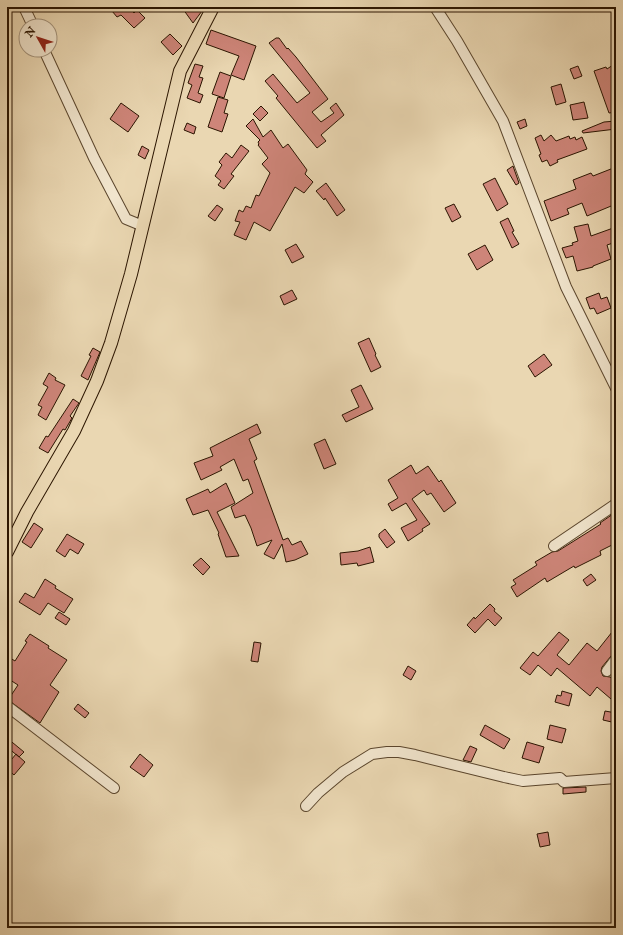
<svg xmlns="http://www.w3.org/2000/svg" width="623" height="935" viewBox="0 0 623 935" font-family="'IM FELL English',serif">
	<rect width="100%" height="100%" fill="#ead7b2"/>
	<filter id="stains"><feTurbulence type="fractalNoise" baseFrequency=".005" numOctaves="4"/><feColorMatrix values="0 0 0 0 .2 0 0 0 0 .09 0 0 0 0 .02 0 0 0 .5 -.17"/></filter>
	<radialGradient id="worn" r=".72"><stop offset=".6" stop-color="#630" stop-opacity="0"/><stop offset="1" stop-color="#630" stop-opacity=".3"/></radialGradient>
	<path fill="#ce8579" stroke="#2b1501" d="M114,7H131L129,8L134,13L137,10L145,18L134,28L121,15L117,17L112,11L115,9Z
		M187,7H205L193,23L183,9Z
		M211,30L256,46L244,80L231,75L239,56L206,44Z
		M170,34L182,46L173,55L161,42Z
		M276,38H279L287,49L288,48L296,57L328,99L312,112L321,122L334,113L330,108L336,103L344,115L321,135L326,141L317,148L276,98L278,96L265,81L273,74L297,103L310,93L269,43Z
		M616,63V112L609,113L594,71L606,67L607,69Z
		M195,64L203,66L199,77L203,78L198,93L203,95L200,103L187,98L192,85L188,83Z
		M578,66L582,76L574,79L570,69Z
		M220,72L231,76L224,98L212,94Z
		M561,84L566,102L556,105L551,87Z
		M218,97L228,100L224,113L228,114L222,132L208,127Z
		M584,102L588,118L573,120L570,105Z
		M121,103L139,116L128,132L110,119Z
		M261,106L268,113L260,121L253,114Z
		M253,119L263,137L271,130L283,148L288,144L307,170L305,174L313,182L304,193L295,187L270,231L254,222L246,240L234,235L240,222L235,221L239,210L243,212L246,206L251,208L256,195L259,196L270,173L262,164L268,158L258,145L259,144L258,142L260,140L246,126Z
		M525,119L527,126L520,129L517,122Z
		M616,121V129L583,133L582,131L604,122Z
		M187,123L196,127L194,134L184,130Z
		M541,135L544,141L551,135L556,141L569,136L570,139L575,137L576,140L582,137L587,149L557,160L558,162L550,166L547,160L542,162L539,155L541,154L535,138Z
		M241,145L249,151L231,174L234,176L224,189L218,185L221,181L215,176L222,165L219,162L226,153L232,158Z
		M142,146L149,150L145,159L138,155Z
		M513,166L519,183L516,185L507,170Z
		M616,167V204L587,216L582,203L567,209L569,214L551,221L544,201L576,189L573,180L591,173L593,176Z
		M495,178L508,204L497,211L483,184Z
		M326,183L345,210L337,216L325,198L324,200L316,191Z
		M454,204L461,217L452,222L445,208Z
		M217,205L223,209L215,221L208,216Z
		M508,218L514,231L512,232L519,244L512,248L500,222Z
		M588,224L591,236L616,227V242L607,245L611,259L593,266V267L577,271L573,256L566,258L562,248L573,245L572,243L578,241L574,227Z
		M296,244L304,257L292,263L285,250Z
		M485,245L493,260L477,270L468,254Z
		M292,290L297,299L284,305L280,296Z
		M599,293L601,299L607,297L611,308L597,314L594,308L590,309L586,298Z
		M369,338L376,354L375,355L381,367L371,372L358,343Z
		M93,348L100,352L88,380L81,376L91,356L89,355Z
		M544,354L552,365L535,377L528,366Z
		M49,373L56,378L55,380L65,385L46,420L38,415L42,407L38,405L48,387L43,384Z
		M361,385L373,409L346,422L342,415L359,407L351,390Z
		M73,399L79,403L70,416L72,418L65,430L63,429L48,453L39,448L46,436L48,437Z
		M257,424L261,433L249,439L257,459L254,461L283,540L288,538L292,545L301,541L308,554L295,560L286,562L282,544L274,559L264,554L272,540L257,546L251,528L245,515L235,518L231,507L253,493L248,479L243,481L234,459L220,467L222,470L201,480L194,463L213,456L210,448Z
		M325,439L336,464L324,469L314,444Z
		M411,465L416,474L428,466L439,482L441,480L456,503L444,512L431,493L427,495L424,490L412,499L430,524L422,529L423,531L408,541L401,528L417,520L406,503L392,511L388,504L398,498L388,480Z
		M226,483L235,503L217,512L239,556L226,557L218,534L219,533L208,510L193,515L186,499L208,489L210,493Z
		M616,513V543L600,551L601,555L575,568L574,566L547,582L545,578L517,597L511,587L516,584L513,580L537,565L535,562L552,552L558,551L601,524L600,523L613,514Z
		M34,523L43,529L31,548L22,542Z
		M385,529L395,542L387,548L379,537V534Z
		M67,534L84,544L78,554L70,549L65,557L56,551Z
		M370,547L374,562L358,566L357,563L341,565L340,553L358,551Z
		M201,558L210,567L203,575L193,565Z
		M591,574L596,580L587,586L583,580Z
		M45,579L56,586L55,588L73,599L64,613L48,603L40,615L19,602L25,593L34,598Z
		M490,604L495,609L494,611L502,618L495,626L488,619L475,633L467,625L474,617L475,619Z
		M59,612L70,619L66,625L55,618Z
		M616,627V650L602,667L601,671L603,676L610,677L616,681V692L611,699L597,687L590,696L557,668L551,676L538,665L530,675L520,668L533,652L538,656L559,632L569,640L557,655L569,665L587,643L597,651Z
		M30,634L49,646L48,648L67,660L50,685L59,692L40,723L8,700L18,685L7,678V656L15,661L27,642L25,641Z
		M254,642L261,643L258,662L251,661Z
		M408,666L416,671L411,680L403,675Z
		M562,691L572,694L569,706L555,702L557,695L561,696Z
		M78,704L89,713L85,718L74,709Z
		M605,711L616,713V723L603,720Z
		M485,725L510,739L504,749L480,735Z
		M550,725L566,729L562,743L547,739Z
		M7,738L24,752L19,757L7,747Z
		M527,742L544,747L539,763L522,758Z
		M470,746L477,749L471,762L463,760Z
		M16,754L25,762L14,775L7,769V765Z
		M140,754L153,765L144,777L130,767Z
		M586,787V792L563,794V788Z
		M548,832L550,845L540,847L537,834Z"/>
	<g fill="none" stroke-linecap="round" stroke-linejoin="round">
		<defs>
			<path id="minor" d="M24,7L33,26
				M435,7L457,41L503,121L566,287L616,388
				M44,50L94,158L126,219L143,226
				M554,546L616,504
				M607,671L616,659
				M7,706L114,788
				M306,806L318,793L343,772L372,754L387,752H399L415,755L504,777L523,781L560,778L564,782L616,778"/>
			<path id="major" d="M7,552L27,512L74,431L97,381L111,343L131,274L180,71L213,7"/>
		</defs>
		<use href="#minor" stroke="#5b462d" stroke-width="12"/>
		<use href="#major" stroke="#2b1501" stroke-width="14"/>
		<use href="#minor" stroke="#f1e5cd" stroke-width="10"/>
		<use href="#major" stroke="#ead7b2" stroke-width="12"/>
	</g>
	<rect width="623" height="935" fill="none" stroke="#ead7b2" stroke-width="24"/>
	<rect x="8" y="8" width="607" height="919" fill="none" stroke="#2b1501" stroke-width="2"/>
	<rect x="12" y="12" width="599" height="911" fill="none" stroke="#2b1501"/>
	<g transform="translate(38 38) rotate(309)"><circle r="19" fill="#f1e5cd" stroke="#a2927b"/>
	<path d="M0-3L7 15L0 10L-7 15Z" fill="#8f2418"/>
	<text y="-6" font-size="11" font-weight="bold" text-anchor="middle" fill="#2b1501">N</text>
	</g>
	<rect width="100%" height="100%" filter="url(#stains)"/>
	<rect width="100%" height="100%" fill="url(#worn)"/>
</svg>
